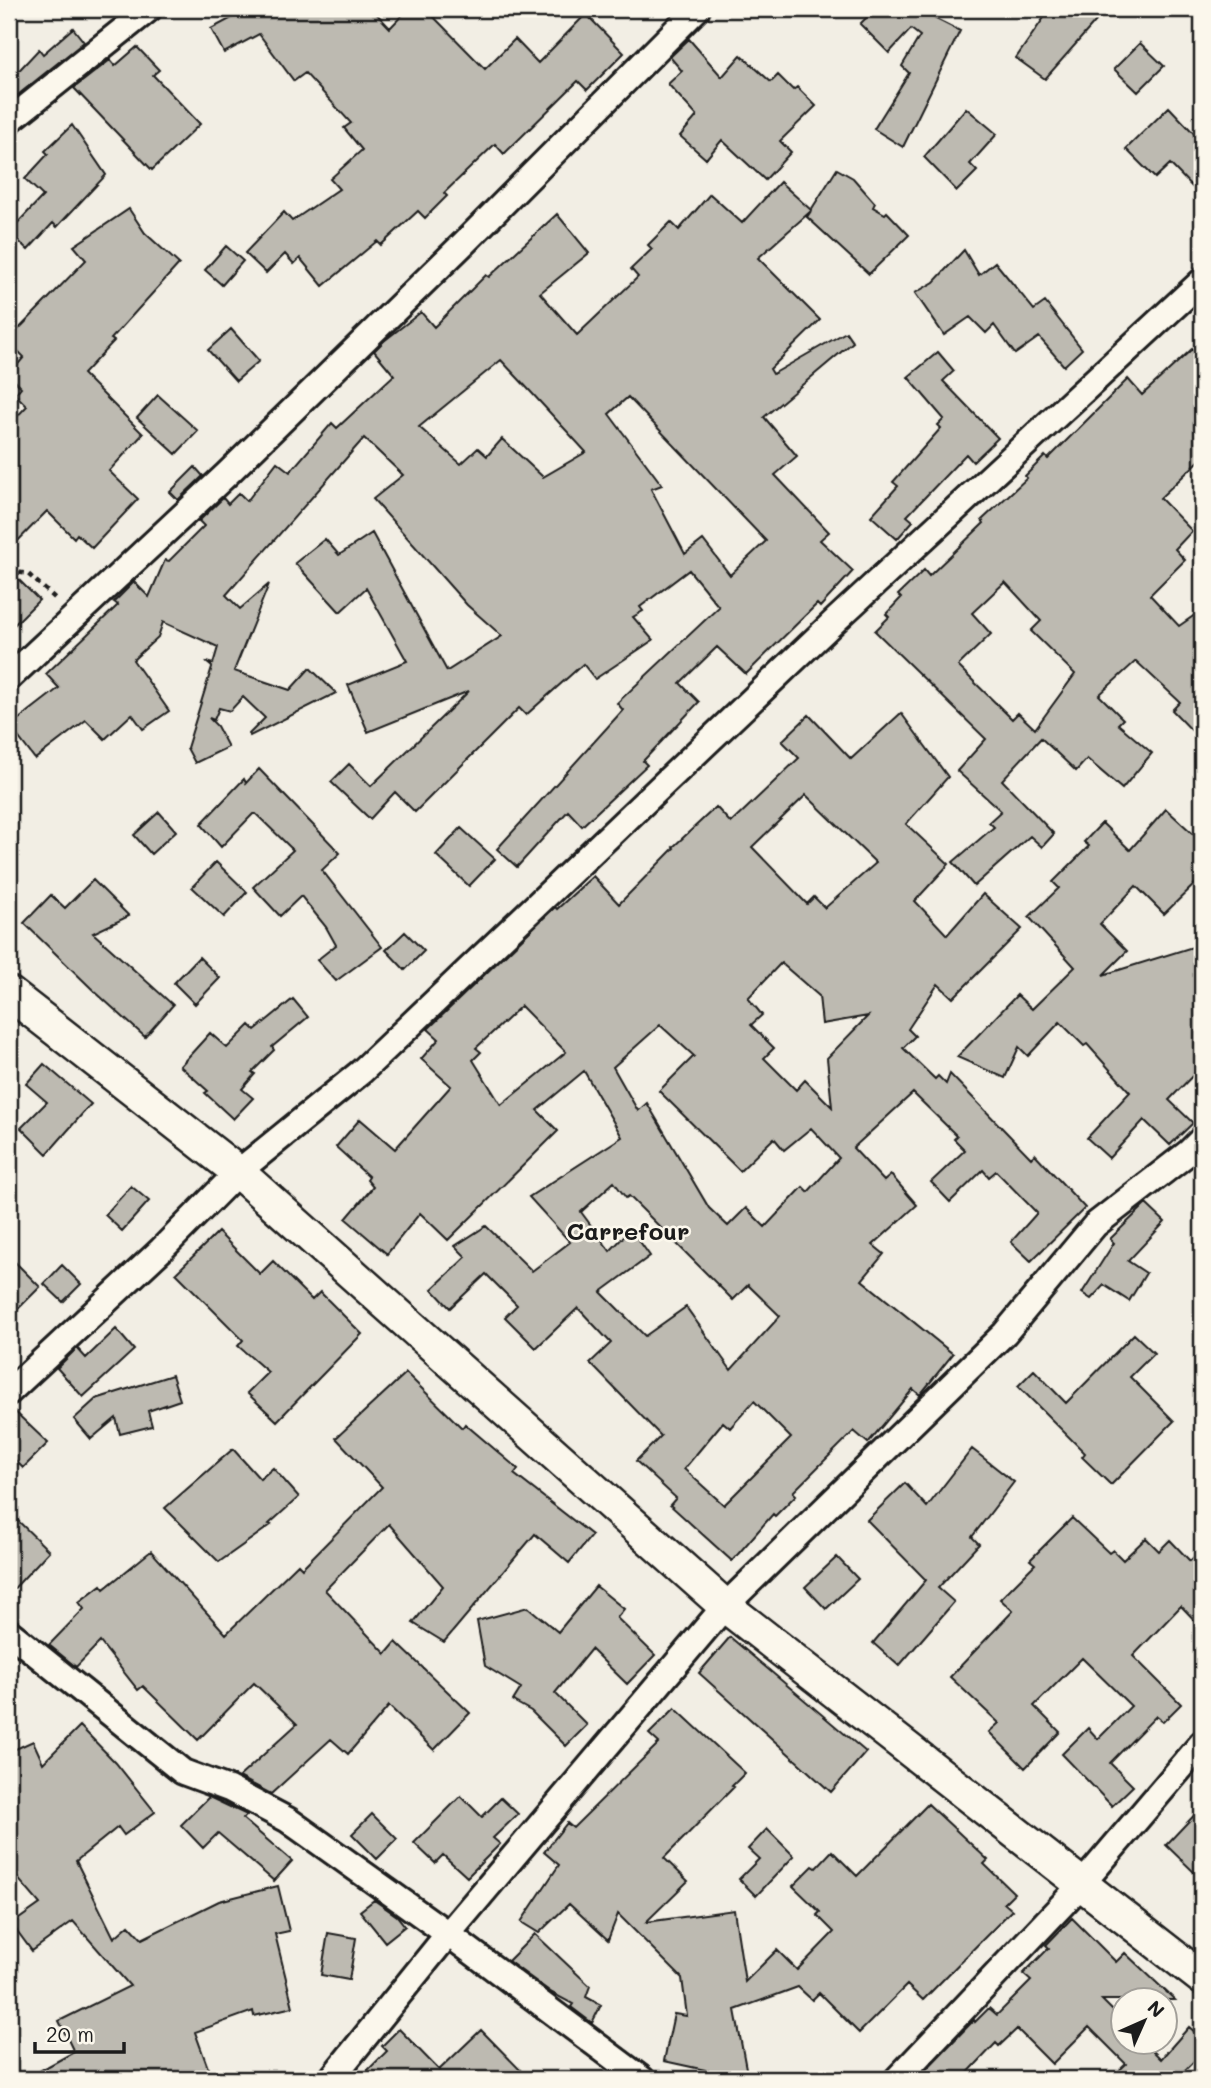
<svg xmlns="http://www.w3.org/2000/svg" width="1211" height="2088" viewBox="0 0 1211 2088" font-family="Mali,sans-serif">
	<rect width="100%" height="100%" fill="#f2eee4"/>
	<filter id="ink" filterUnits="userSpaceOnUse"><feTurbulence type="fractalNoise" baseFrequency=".0143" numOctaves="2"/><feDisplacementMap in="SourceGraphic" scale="14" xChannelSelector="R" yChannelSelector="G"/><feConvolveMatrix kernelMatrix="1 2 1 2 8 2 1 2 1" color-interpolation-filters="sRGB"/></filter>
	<g filter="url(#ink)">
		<path fill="#bdbab1" stroke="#1c1c1c" stroke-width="2" fill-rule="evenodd" d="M225,9H372L390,28L408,9H426L485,69L515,39L538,63L586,14L624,53L587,90L578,81L504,154L495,144L444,193L447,196L425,218L418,211L381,245L377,241L323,286L300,258L294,264L285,254L266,273L245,253L284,212L292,221L339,189L330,179L362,150L344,128L351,123L305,73L294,81L259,34L224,53L211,29L232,18Z
			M875,9H931L926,14L960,31L903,147L874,129L909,73L902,66L920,36L911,29L889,53L860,24Z
			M1050,9H1083L1096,21L1045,79L1016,58Z
			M73,28L84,42L9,102V81L39,49L43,54Z
			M689,39L722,77L741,55L771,82L778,75L793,90L797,87L816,106L780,141L791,152L765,180L722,140L706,159L680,136L697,116L668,84L682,71L670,57Z
			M1140,43L1164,66L1138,92L1114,69Z
			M137,47L159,70L153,75L200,124L152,170L74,88L110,60L115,66Z
			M1169,107L1202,142V197L1170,164L1155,178L1126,149Z
			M966,108L997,134L970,164L977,171L957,191L924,157Z
			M72,125L106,175L57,227L53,223L28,250L9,232L43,196L25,179L48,154L45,151Z
			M837,169L853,178L875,203L873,207L885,214L887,212L909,235L869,274L807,217L811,211L758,258L820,320L770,369L773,374L846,332L853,342L764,417L797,456L775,475L829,532L820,540L853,571L820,607L817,604L746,674L717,647L680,683L699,702L643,761L647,765L582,826L568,811L517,867L497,849L623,710L617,703L719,607L689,570L640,607L643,611L633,617L653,640L595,679L583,664L526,715L519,708L415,812L395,792L370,819L331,782L349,764L371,786L469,691L368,732L348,685L407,661L366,588L340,612L295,563L325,539L339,555L372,533L447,671L502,636L467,605L373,499L403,475L364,438L226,595L240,609L269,584L234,671L290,690L310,668L336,693L250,736L249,734L265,718L243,697L230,711L219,708L214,720L209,718L217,726L228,747L195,763L187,748L212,667L206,662L213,664L218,647L163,622L158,637L133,660L169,711L143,729L132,714L105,739L86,720L35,759L10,726L59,688L46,674L118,605L114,602L134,582L149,597L165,560L169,561L204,526L199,521L223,498L228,504L239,493L247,501L277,462L290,472L332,423L337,428L394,375L374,351L384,341L421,312L434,327L486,275L489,277L557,214L589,253L540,293L577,335L638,277L631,269L652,249L648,245L671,222L679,230L710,194L742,223L780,182L811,210ZM501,360L530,391L586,452L543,477L502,439L487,456L478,448L461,464L419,427ZM628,397L766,541L730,575L703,540L685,554L651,489L662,485L609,414Z
			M129,209L145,233L179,264L111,339L114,341L83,374L143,434L109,471L138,499L92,548L77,534L74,538L47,511L9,550V425L27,406L15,394L21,387L9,375L24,357L9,342V339L86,260L74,246Z
			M226,246L243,261L222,285L205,270Z
			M964,250L979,275L995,262L1034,310L1045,302L1082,349L1064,366L1039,337L1015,354L994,325L986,333L970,317L944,335L915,293L934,282Z
			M231,329L259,361L236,381L208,350Z
			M1192,349L1202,361V458L1160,498L1192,531L1175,549L1185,560L1150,595L1179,626L1202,610V741L1172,710L1180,702L1136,661L1099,695L1123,719L1118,724L1152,753L1122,789L1087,759L1076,771L1041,738L1002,780L1054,834L1042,847L1030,836L974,886L953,862L994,827L989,822L1001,811L957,771L986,739L875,631L889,617L886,614L901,598L898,595L924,570L929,576L984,523L982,520L1027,478L1025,476L1045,456L1048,459L1128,379L1142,395ZM1005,582L1041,621L1031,631L1075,674L1035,729L1018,713L1012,719L958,666L991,634L972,613Z
			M938,352L954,371L943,381L998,438L973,462L966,454L907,516L913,521L897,539L871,516L898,486L893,482L941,428L938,425L944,419L908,377Z
			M158,395L198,431L176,454L137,418Z
			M195,467L203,476L178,500L170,492Z
			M9,570L39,600L9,630Z
			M901,713L948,777L906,824L949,864L915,901L947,935L983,894L1022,929L953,998L938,984L908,1029L915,1036L903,1048L935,1079L938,1076L946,1084L950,1074L1031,1158L1035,1154L1085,1208L1031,1261L1011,1242L1037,1213L996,1171L989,1177L983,1170L950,1202L931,1182L965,1150L954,1139L957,1136L913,1093L853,1148L884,1181L891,1175L917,1205L873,1245L884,1254L862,1280L953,1354L920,1395L913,1389L868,1443L854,1431L793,1492L796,1495L775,1516L773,1514L732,1561L670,1505L676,1498L636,1461L661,1436L590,1363L611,1343L578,1308L536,1348L505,1317L517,1305L486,1274L450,1308L432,1289L466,1257L455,1246L486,1226L532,1271L570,1242L529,1197L622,1137L584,1071L537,1110L558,1131L448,1240L420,1213L387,1254L346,1219L373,1187L367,1180L369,1177L336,1147L360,1119L395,1149L451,1086L421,1059L439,1039L428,1029L555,907L557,909L593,876L619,904L674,848L673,847L716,807L731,823L799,758L782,741L809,715L851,759ZM806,795L876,863L825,908L814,897L807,904L752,847ZM781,963L819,996L822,1024L868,1016L827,1058L832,1107L805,1080L796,1090L764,1058L774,1048L751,1025L762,1015L748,998ZM521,1006L566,1052L501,1105L473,1060L481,1052L476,1048ZM660,1025L694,1056L659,1091L740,1171L774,1138L784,1150L811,1128L839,1158L808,1192L803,1187L765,1227L746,1208L728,1226L709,1208L647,1103L638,1111L613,1067ZM614,1182L626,1198L629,1196L733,1300L748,1285L780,1316L731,1370L686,1307L645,1336L601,1292L650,1256L631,1229L610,1251L581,1212ZM754,1401L791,1438L724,1505L684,1469L723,1422L730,1428Z
			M259,769L340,853L322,870L382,947L336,981L317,960L336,945L326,927L301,896L280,916L253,887L293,850L256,814H253L221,847L201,824L244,779L246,783Z
			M1166,809L1202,842V877L1164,914L1136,886L1100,924L1127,951L1103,975L1202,944V1066L1169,1100L1193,1123L1170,1145L1144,1120L1109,1158L1087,1138L1130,1092L1087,1044L1084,1046L1060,1022L1028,1056L1019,1047L1005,1078L957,1057L1017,995L1032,1009L1075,967L1029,917L1059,888L1053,882L1089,846L1084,842L1102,823L1130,850Z
			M159,812L176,831L151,854L134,835Z
			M461,828L495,859L469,886L436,855Z
			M216,862L247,892L224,917L192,887Z
			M93,880L129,916L93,933L173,1005L145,1037L92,989L24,923L51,895L65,908Z
			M405,932L424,951L405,970L386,950Z
			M199,957L220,978L195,1004L174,983Z
			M293,999L308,1017L272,1047L274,1050L252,1072L255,1074L242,1089L253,1098L233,1119L205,1093L208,1091L180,1066L210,1033L227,1048L250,1025L255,1030Z
			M44,1064L91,1104L47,1154L21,1128L47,1102L26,1084Z
			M131,1186L149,1201L122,1231L105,1215Z
			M1146,1204L1165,1222L1128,1261L1146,1273L1129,1301L1104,1285L1091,1299L1082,1293L1114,1243L1110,1239Z
			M218,1232L260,1274L273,1261L312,1300L320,1292L362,1334L277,1421L247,1393L268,1372L238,1346L243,1340L176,1273Z
			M9,1256L40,1287L9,1318Z
			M62,1265L81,1284L63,1302L44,1284Z
			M116,1329L134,1350L83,1397L57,1368L77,1348L86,1358Z
			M1134,1334L1154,1353L1130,1377L1174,1421L1111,1485L1082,1457L1085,1453L1018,1386L1034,1370L1066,1403Z
			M406,1373L462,1428L465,1424L518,1469L514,1474L592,1535L569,1563L535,1534L444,1642L413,1623L443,1586L389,1524L325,1590L386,1654L396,1642L470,1713L434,1750L389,1706L348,1754L331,1739L271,1794L239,1777L297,1724L254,1683L198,1740L143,1686L138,1690L100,1642L76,1667L49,1645L84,1609L79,1602L101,1585L104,1589L151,1551L226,1634L298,1564L302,1568L382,1487L336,1438Z
			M172,1375L180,1400L148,1411L152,1426L120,1434L116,1418L91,1439L74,1419L96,1399Z
			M9,1406L48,1443L23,1468L9,1454Z
			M233,1449L260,1479L273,1468L299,1497L269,1524L271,1525L219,1562L165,1508Z
			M972,1449L1014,1482L972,1537L979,1544L938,1588L954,1602L899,1666L873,1643L926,1580L867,1520L905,1483L927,1507Z
			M9,1512L49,1551L9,1594Z
			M1072,1518L1109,1553L1113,1550L1123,1560L1146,1538L1159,1551L1170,1540L1190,1561L1202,1549V1628L1181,1606L1133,1656L1181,1704L1163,1722L1156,1716L1110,1763L1133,1786L1112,1806L1062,1754L1088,1728L1098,1739L1131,1706L1082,1658L1034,1706L1060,1732L1025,1768L989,1732L999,1723L950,1677L1013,1611L1000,1599L1035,1564L1030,1560Z
			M837,1557L858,1579L826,1609L805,1587Z
			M596,1586L624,1609L617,1618L655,1655L627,1684L591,1649L555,1693L587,1725L566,1746L531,1711L513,1701L521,1688L485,1666L477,1621L528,1607L558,1632Z
			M730,1637L866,1752L831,1792L699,1673Z
			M675,1708L745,1773L732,1786L734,1787L664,1858L688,1881L646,1922L734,1910L745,1982L777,1950L797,1970L834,1932L817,1915L820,1912L793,1886L813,1866L816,1868L832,1851L857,1876L928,1804L988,1860L984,1864L1014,1893L1004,1903L1012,1910L923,2000L907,1985L859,2033L819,1993L812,2000L798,1987L735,2010L748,2079H714L705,2070L664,2061L674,2014L687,2016L682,1978L618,1914L608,1940L569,1904L539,1933L521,1922L559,1865L544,1852L567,1823L573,1828L659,1743L649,1734Z
			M80,1726L116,1763L155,1812L124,1835L118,1827L76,1861L114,1938L129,1925L142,1939L219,1901L278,1886L289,1931L275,1934L293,2007L254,2016L253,2011L195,2032L212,2079H25L74,2052L59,2021L130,1986L73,1921L32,1951L12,1924L40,1904L9,1868V1752L33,1741L43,1763Z
			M461,1796L482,1817L501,1798L518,1814L493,1838L500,1844L467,1877L443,1855L435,1863L414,1843Z
			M209,1797L247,1815L243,1819L292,1861L274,1881L218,1833L203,1848L181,1825Z
			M1202,1807V1880L1166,1845Z
			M372,1814L397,1839L377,1859L352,1834Z
			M767,1829L794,1856L756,1896L739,1879L759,1859L748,1849Z
			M374,1900L397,1916L405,1926L385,1942L360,1911Z
			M1072,1918L1116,1962L1125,1953L1175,2000H1102L1124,2022V2042H1144L1161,2059L1189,2027L1202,2038V2053L1178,2077L1181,2079H1110L1126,2064L1089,2027L1052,2064L1017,2029L999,2046L996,2043L962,2079H917L974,2020L975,2022L989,2008L997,2015L1031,1981L1023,1974L1049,1948L1046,1945Z
			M328,1933L356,1938L349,1980L321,1975Z
			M535,1934L590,1986L586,1997L601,2005L592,2023L571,2007L573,2004L552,1993L508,1961Z
			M399,2029L439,2070L481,2030L529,2079H359L387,2051L382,2046Z"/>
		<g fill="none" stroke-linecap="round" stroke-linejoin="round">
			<defs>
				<path id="minor" d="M9,121L149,9
					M9,678L226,475L464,243L697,9
					M9,1392L161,1250L238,1172L361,1072L838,618L1202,281
					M9,1632L183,1772L229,1789L288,1820L448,1934L642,2079
					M331,2079L448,1934L725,1606L1005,1333L1095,1225L1189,1152L1202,1139
					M897,2079L1082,1884L1202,1743"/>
				<path id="tertiary" d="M9,993L238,1172L725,1606L1202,1978"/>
			</defs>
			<use href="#minor" stroke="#1c1c1c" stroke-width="30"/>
			<use href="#tertiary" stroke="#1c1c1c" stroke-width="37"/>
			<path stroke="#1c1c1c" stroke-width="4.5" stroke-dasharray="5 5" stroke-linecap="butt" d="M9,571L28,574L57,600"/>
			<use href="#minor" stroke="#fbf7ec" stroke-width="24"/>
			<use href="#tertiary" stroke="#fbf7ec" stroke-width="32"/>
		</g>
	</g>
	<g text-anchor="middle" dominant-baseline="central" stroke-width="5" stroke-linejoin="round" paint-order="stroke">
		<g font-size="24" font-weight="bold" fill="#1c1c1c" stroke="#fbf7ec">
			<text x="628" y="1230">Carrefour</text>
		</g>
	</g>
	<rect width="1211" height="2088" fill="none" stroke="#fbf7ec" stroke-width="35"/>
	<rect x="18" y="18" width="1176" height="2053" fill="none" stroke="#1c1c1c" stroke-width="2.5" filter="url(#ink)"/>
	<g transform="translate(1144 2021) rotate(45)"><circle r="33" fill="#fbf7ec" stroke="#a29f99" stroke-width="2"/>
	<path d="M0-5L12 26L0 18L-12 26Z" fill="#1c1c1c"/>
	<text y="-10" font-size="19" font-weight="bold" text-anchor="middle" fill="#1c1c1c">N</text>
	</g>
	<path d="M35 2042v10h89v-10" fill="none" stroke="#1c1c1c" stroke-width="3.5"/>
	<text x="46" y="2042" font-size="21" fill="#1c1c1c" stroke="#fbf7ec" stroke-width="5" paint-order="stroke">20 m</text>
</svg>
